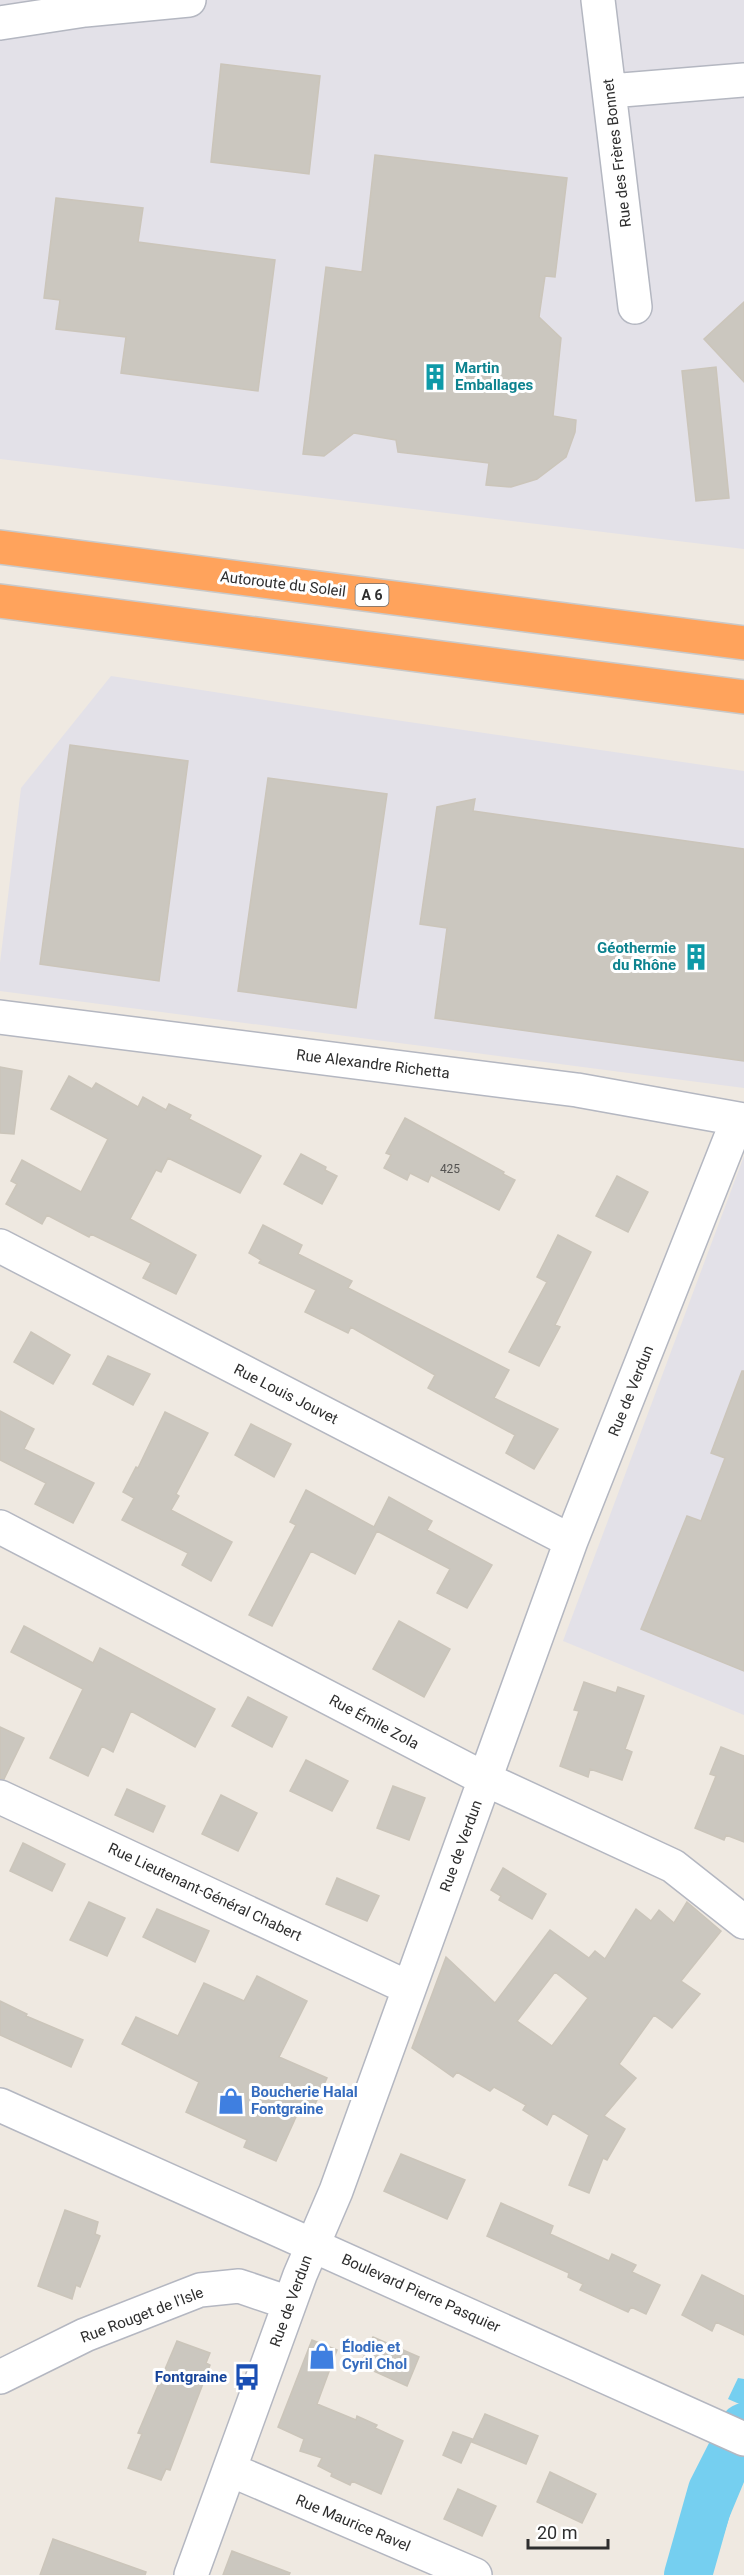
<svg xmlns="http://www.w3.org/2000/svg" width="744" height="2575" viewBox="0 0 744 2575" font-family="Roboto,sans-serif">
	<rect width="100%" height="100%" fill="#efe9e1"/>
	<path fill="#e3e1e8" d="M0,0H744V549L0,459Z
		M111,676L361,715L744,771V1088L0,991V963L21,788Z
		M744,1156V1715L563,1641Z"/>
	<path fill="#75cff0" d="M738,2378L744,2379V2406L728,2399Z
		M708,2452L744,2468V2482L729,2518L711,2575H665L691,2493Z"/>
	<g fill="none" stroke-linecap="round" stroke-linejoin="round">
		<path stroke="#75cff0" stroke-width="48" d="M688,2575L712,2490L744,2427"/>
	</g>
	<path fill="#cbc7bf" stroke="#cbc5ba" stroke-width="1.5" fill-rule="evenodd" d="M221,64L320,76L309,174L211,162Z
		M375,155L567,178L555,277L545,276L539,317L561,338L553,416L576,420L575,432L566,457L537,479L511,487L486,485L489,463L398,452L396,440L354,433L324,456L303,454L326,267L362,272Z
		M56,198L143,208L138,242L275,260L258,391L121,373L126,337L56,329L60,300L44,298Z
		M744,302V382L704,339Z
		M716,367L729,498L696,501L682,371Z
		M70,745L188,761L159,981L40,964Z
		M268,778L387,794L356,1008L238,991Z
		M475,799L473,811L744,849V1061L435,1018L447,928L420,924L437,807Z
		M0,1067L22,1071L14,1134L0,1133Z
		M69,1076L92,1089L96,1083L138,1107L143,1097L166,1110L169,1104L191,1115L189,1119L261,1156L240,1193L168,1158L161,1172L156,1170L130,1219L196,1255L176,1294L143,1278L151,1263L91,1234L89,1237L47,1215L42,1224L6,1204L17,1184L11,1181L22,1160L81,1192L108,1139L51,1109Z
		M405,1118L504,1172L503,1174L515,1180L499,1210L431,1175L428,1182L410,1173L407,1180L384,1168L391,1155L386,1153Z
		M301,1154L326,1167L325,1170L337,1176L322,1204L284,1184Z
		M617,1176L648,1192L628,1232L596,1216Z
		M263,1225L302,1245L298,1254L352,1281L348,1288L509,1370L494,1398L558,1429L534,1469L506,1453L515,1435L428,1388L435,1375L351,1327L348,1333L305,1312L316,1290L259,1263L261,1260L249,1253Z
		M558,1235L591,1252L555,1325L560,1327L539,1366L509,1352L547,1282L537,1277Z
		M31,1332L70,1355L53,1384L14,1362Z
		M108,1356L150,1374L133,1405L93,1384Z
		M742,1371H744V1671L641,1629L687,1516L701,1521L725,1458L711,1453Z
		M0,1411L34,1429L24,1449L94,1483L73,1523L35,1504L46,1483L0,1460Z
		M165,1412L208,1433L176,1494L179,1496L171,1510L232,1542L211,1581L182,1565L188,1553L122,1520L134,1498L123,1492L136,1467L138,1468Z
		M251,1424L291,1444L274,1477L235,1455Z
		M306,1490L374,1527L389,1497L432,1521L427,1530L492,1565L467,1608L437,1593L450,1569L377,1531L355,1574L311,1551L272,1626L249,1615L296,1525L290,1522Z
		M399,1621L450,1649L424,1697L373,1669Z
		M24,1626L93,1663L100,1648L215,1709L195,1747L131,1711L113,1752L102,1746L88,1776L50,1758L83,1689L11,1652Z
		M584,1682L616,1693L618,1687L644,1696L625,1749L632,1752L622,1780L590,1769L588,1777L560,1766L579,1711L574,1710Z
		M248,1697L287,1717L272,1747L232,1726Z
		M0,1727L24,1738L4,1779H0Z
		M721,1747L744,1756V1842L726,1835L724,1840L695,1828L716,1776L710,1774Z
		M306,1760L348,1781L332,1811L290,1791Z
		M393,1786L425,1798L409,1840L377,1828Z
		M127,1789L165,1806L153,1832L115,1815Z
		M221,1795L257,1813L238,1851L202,1834Z
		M23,1843L65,1864L52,1891L10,1871Z
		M503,1868L546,1894L532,1919L499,1900L501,1896L491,1890Z
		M337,1878L379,1896L367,1921L326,1904Z
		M89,1902L125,1918L107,1956L70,1940Z
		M687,1902L721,1931L681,1981L700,1994L672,2028L654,2015L619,2064L636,2078L604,2116L625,2129L607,2160L603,2158L589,2193L569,2185L589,2135L553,2113L547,2125L523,2110L526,2105L494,2087L490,2091L457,2072L453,2077L412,2048L446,1957L495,2003L550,1930L589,1958L595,1951L605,1959L636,1909L651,1921L659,1910L674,1923ZM555,1972L588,1998L552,2046L517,2021Z
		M157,1909L209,1931L195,1962L143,1937Z
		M257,1976L307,2001L279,2057L327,2078L312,2111L301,2106L276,2161L244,2147L247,2140L186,2112L199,2082L122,2044L136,2017L178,2036L204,1983L244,2001Z
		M0,2001L27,2014L26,2016L83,2040L71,2067L0,2035Z
		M401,2154L465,2180L447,2219L384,2191Z
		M501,2203L553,2226L550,2234L609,2261L612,2254L636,2265L632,2272L660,2285L646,2314L631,2307L628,2312L580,2290L583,2284L568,2277L569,2273L487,2236Z
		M65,2210L98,2222L95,2234L100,2236L80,2287L76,2285L72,2299L38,2286Z
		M702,2275L744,2296V2335L716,2322L712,2331L682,2315Z
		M373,2337L419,2357L407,2386L360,2365Z
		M312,2340L337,2350L317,2404L356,2420L357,2416L377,2425L375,2428L403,2441L381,2494L352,2481L350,2485L331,2476L332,2473L318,2466L322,2458L300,2451L304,2439L278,2427Z
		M177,2341L210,2353L206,2363L210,2365L170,2470L166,2469L161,2480L128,2468L142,2434L138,2433Z
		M485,2414L538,2436L526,2464L472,2442Z
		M453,2432L472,2439L461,2463L443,2455Z
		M550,2472L596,2494L582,2523L537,2502Z
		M458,2489L496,2506L482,2536L444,2519Z
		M53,2539L146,2572L145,2575H40Z
		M232,2551L290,2573L289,2575H223Z"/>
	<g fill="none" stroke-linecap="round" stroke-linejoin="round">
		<defs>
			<path id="minor" d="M598,0L635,307
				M0,23L85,10L189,0
				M610,91L744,80
				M0,1017L577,1090L744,1120
				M0,1246L571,1541
				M0,1527L485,1779L673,1866L744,1922
				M0,1797L409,1988
				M0,2105L744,2439
				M0,2377L85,2335L200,2290L239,2286L289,2303
				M231,2470L475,2575
				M191,2575L300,2275L336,2191L571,1541L738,1119"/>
			<path id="highway" d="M0,547L744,643
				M0,601L744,697"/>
		</defs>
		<use href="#minor" stroke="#b4b7c1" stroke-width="36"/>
		<use href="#highway" stroke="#c9c9c9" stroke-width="36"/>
		<use href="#minor" stroke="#fff" stroke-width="33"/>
		<use href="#highway" stroke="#ffa35c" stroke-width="33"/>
	</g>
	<defs>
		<symbol id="building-bare" viewBox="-9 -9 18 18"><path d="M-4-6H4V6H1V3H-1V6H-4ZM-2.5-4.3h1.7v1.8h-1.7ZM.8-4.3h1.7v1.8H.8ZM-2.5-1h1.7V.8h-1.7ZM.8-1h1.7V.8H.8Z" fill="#0f9aa8" stroke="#fff" stroke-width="2.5" paint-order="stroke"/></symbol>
		<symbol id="shop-bare" viewBox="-9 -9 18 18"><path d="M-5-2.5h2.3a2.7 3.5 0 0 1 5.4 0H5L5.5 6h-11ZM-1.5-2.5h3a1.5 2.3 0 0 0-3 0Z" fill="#3f7fe0" stroke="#fff" stroke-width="2.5" paint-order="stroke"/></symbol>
		<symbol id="bus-bare" viewBox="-9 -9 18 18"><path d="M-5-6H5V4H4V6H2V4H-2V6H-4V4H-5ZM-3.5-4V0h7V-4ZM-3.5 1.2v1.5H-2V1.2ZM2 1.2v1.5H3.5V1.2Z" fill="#1a4fb4" stroke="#fff" stroke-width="2.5" paint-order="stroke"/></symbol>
	</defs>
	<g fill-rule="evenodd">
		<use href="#building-bare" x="416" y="358" width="38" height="38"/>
		<use href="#building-bare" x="677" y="938" width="38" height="38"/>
		<use href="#shop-bare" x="212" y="2082" width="38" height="38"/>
		<use href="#shop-bare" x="303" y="2337" width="38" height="38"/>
		<use href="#bus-bare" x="228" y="2358" width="38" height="38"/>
	</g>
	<g text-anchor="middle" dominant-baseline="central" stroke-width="6" stroke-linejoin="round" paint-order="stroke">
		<g font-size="12" fill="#555452">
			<text x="450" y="1169">425</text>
		</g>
		<rect fill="#fff" stroke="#6d6d6d" stroke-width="1.5" x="355.5" y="584" width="33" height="22" rx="4.5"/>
		<g font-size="14" font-weight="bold" fill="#2e2e2e">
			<text x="372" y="595">A 6</text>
		</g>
		<g font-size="15" fill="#2e2e2e" stroke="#fff">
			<text transform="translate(617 153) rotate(-97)">Rue des Frères Bonnet</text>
			<text transform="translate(283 584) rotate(7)">Autoroute du Soleil</text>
			<text transform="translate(373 1064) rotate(7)">Rue Alexandre Richetta</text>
			<text transform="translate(631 1391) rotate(-68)">Rue de Verdun</text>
			<text transform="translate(286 1394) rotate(27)">Rue Louis Jouvet</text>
			<text transform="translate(374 1722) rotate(28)">Rue Émile Zola</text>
			<text transform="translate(461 1846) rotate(-70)">Rue de Verdun</text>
			<text transform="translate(205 1892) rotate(25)">Rue Lieutenant-Général Chabert</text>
			<text transform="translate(421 2293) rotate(24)">Boulevard Pierre Pasquier</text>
			<text transform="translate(291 2301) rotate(-70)">Rue de Verdun</text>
			<text transform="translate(142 2315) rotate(-21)">Rue Rouget de l'Isle</text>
			<text transform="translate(353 2523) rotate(23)">Rue Maurice Ravel</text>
		</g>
		<g font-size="15" font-weight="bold" fill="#0d838f" stroke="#fff" text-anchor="start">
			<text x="455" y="368">Martin<tspan x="455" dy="17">Emballages</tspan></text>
			<text x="676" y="948" text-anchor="end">Géothermie<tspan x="676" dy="17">du Rhône</tspan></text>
		</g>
		<g font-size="15" font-weight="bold" fill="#366cbe" stroke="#fff" text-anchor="start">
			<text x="251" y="2092">Boucherie Halal<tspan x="251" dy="17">Fontgraine</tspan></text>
			<text x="342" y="2347">Élodie et<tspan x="342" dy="17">Cyril Chol</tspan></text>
		</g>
		<g font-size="15" font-weight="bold" fill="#164399" stroke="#fff" text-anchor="end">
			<text x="227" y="2377">Fontgraine</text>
		</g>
	</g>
	<path d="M528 2539v9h80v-9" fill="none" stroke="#2e2e2e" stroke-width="3"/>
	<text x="537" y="2539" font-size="18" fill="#2e2e2e" stroke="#ffffff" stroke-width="4.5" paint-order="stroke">20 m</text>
</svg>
